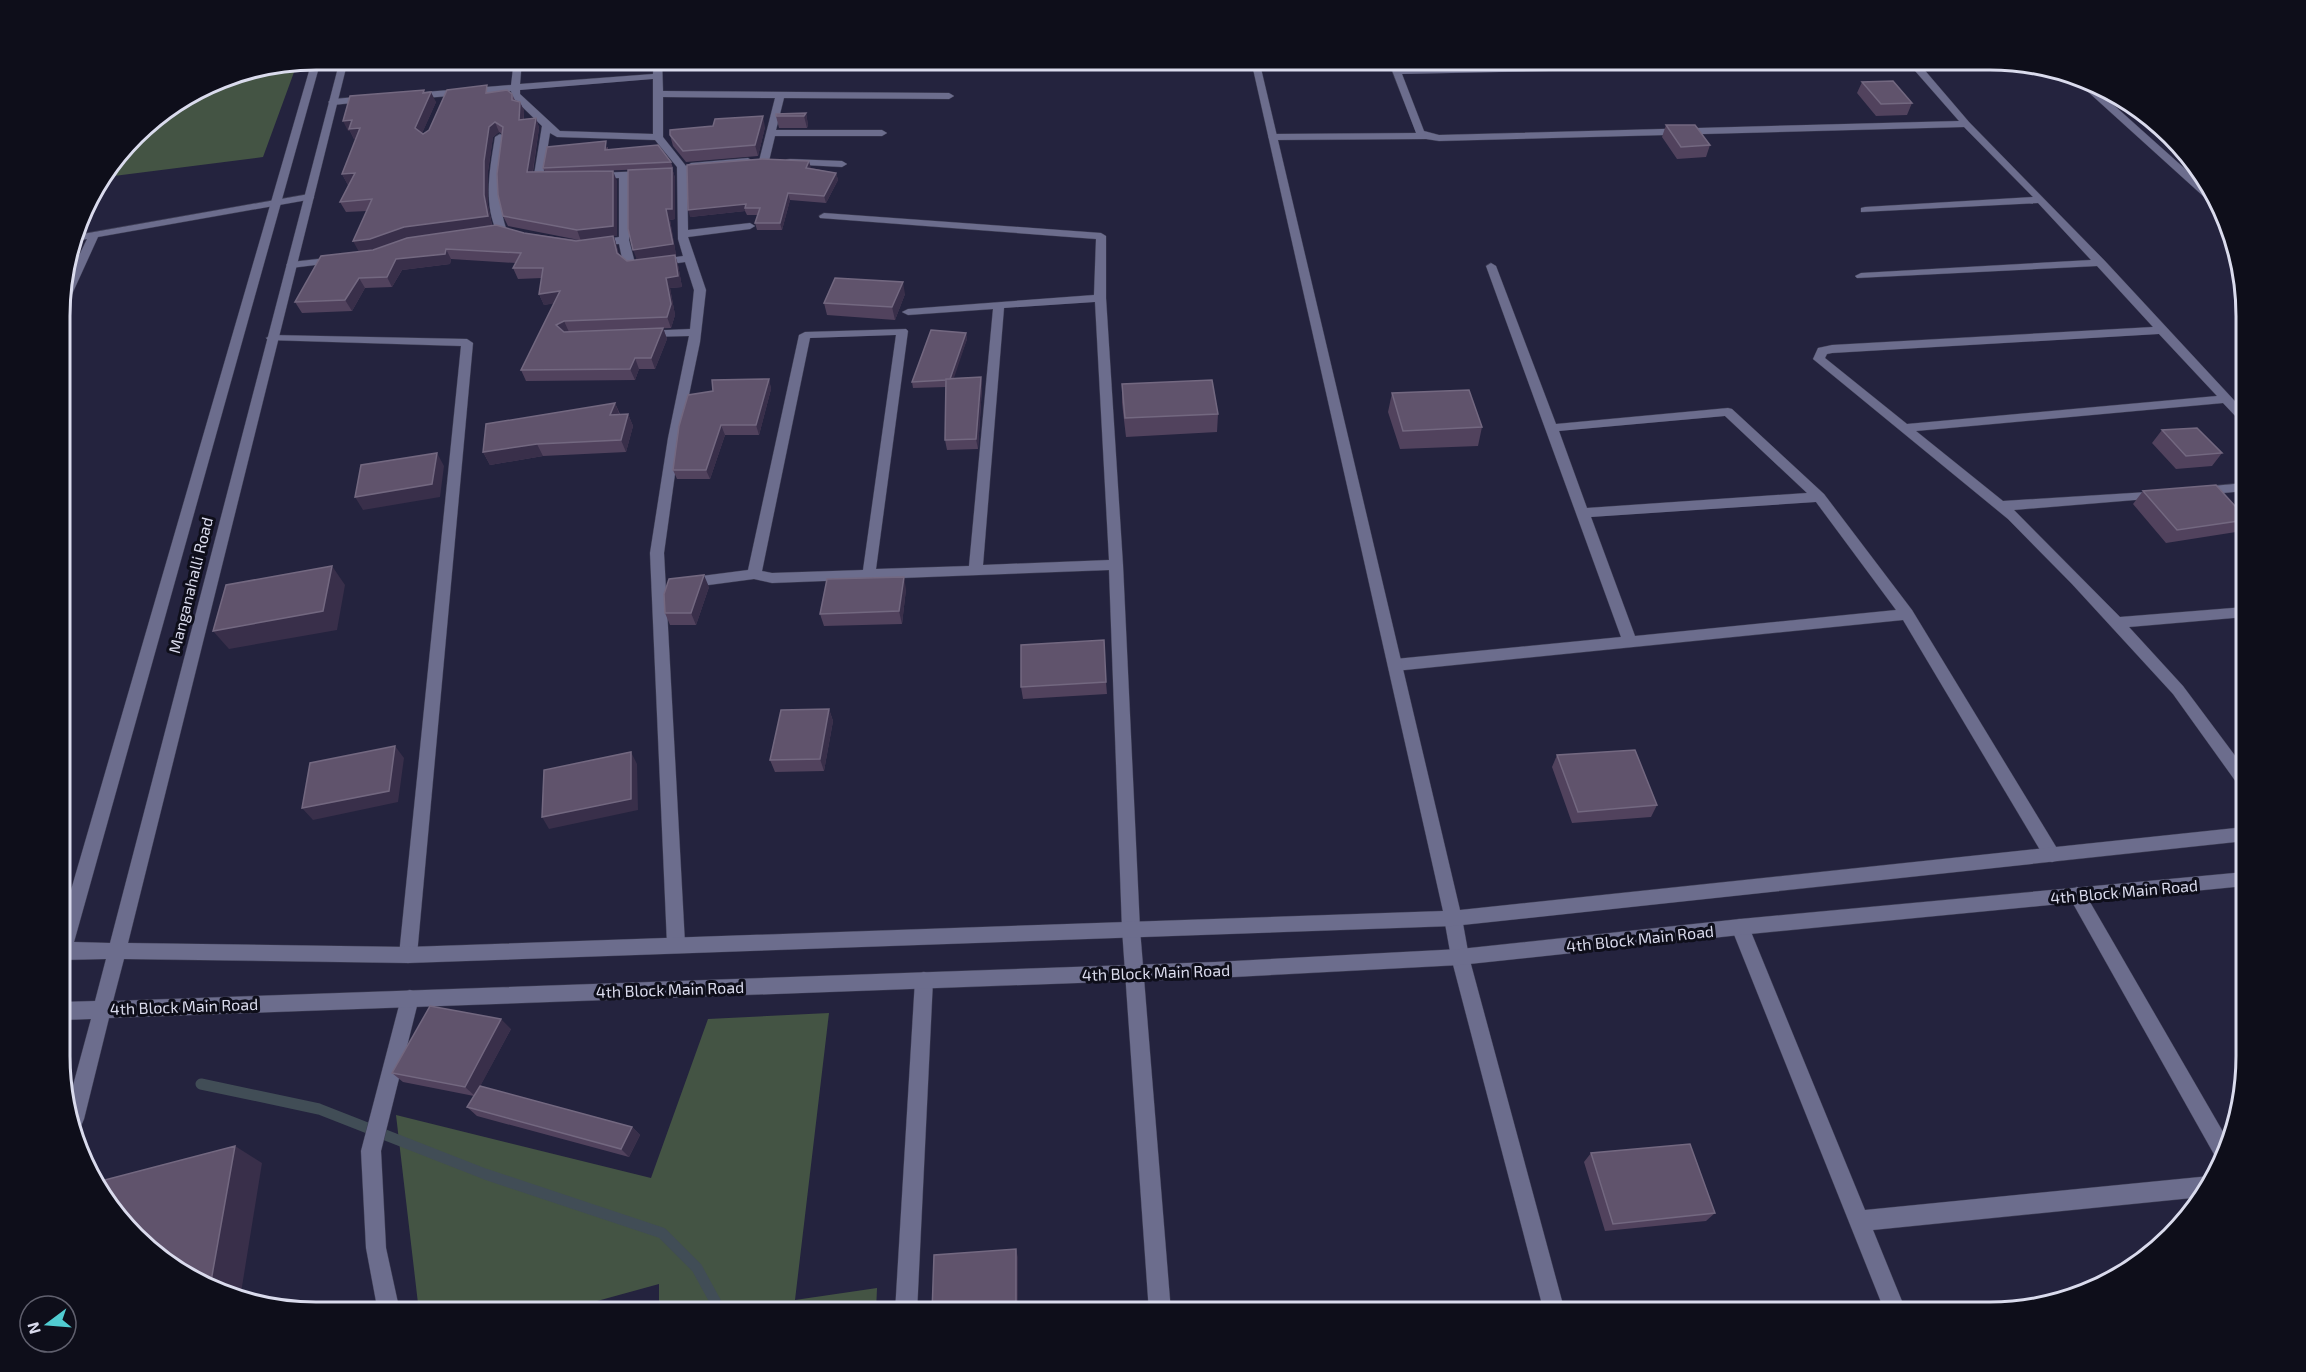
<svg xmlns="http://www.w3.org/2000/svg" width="2306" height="1372" viewBox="0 0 2306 1372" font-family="'Exo 2',sans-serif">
	<rect width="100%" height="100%" fill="#24233e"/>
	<path fill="#445444" d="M297,64L263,157L106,177L147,124L219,79Z
		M829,1013L795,1300L877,1288L876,1312H659V1284L557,1312H419L396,1115L651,1178L708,1019Z"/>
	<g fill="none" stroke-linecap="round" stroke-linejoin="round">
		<path stroke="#414d56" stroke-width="11" d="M201,1084L319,1109L485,1174L662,1233L697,1268L721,1312"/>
		<defs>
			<path id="street" d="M514,60H522L520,84L653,74L654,60H662L663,91L949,93L954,96L949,99L784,98L776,130H882L887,133L882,136H775L769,161L764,164L759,161L775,98L663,97V137L686,166L691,163L748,158L753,161L748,164L687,167L688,230L750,223L755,226L750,229L688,237L706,290L700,342L680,438L664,553L685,944L682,950L676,952L670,950L667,944L650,553L668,438L689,336L644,337L638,334L644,331L690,329L694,290L685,262L632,270L623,263L619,244L592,245V241L619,237V178L594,179L589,176L594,173L648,171L653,174L648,177L629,178V240L635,263L683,256L678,239L677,167L655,140L557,137L550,133L543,176L550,175L555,178L550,181H533L542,126L512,97L511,91L413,99L408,96L413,93L511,85ZM653,79V134L560,131L520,94V90Z
				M1388,60H1396L1400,68L1916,60L1969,122L2105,261L2245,412V423L2241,422L2223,403L1916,431L2003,501L2164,491L2166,494L2164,497L2159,498L2014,510L2120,617L2245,607V617L2129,627L2183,686L2245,769V787L2239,786L2173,694L2072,584L2008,519L1813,359L1818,348L1832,345L2153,327L2097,266L1857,278L1855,276L1861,273L2091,260L2038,203L1861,212V208L1865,207L2033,197L1964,127L1439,141L1426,139L1273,140L1268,137L1273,134L1416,133ZM1909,64L1959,121L1439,135L1424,131L1402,74ZM2159,334L2217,396L1907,424L1825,358L1827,354L1832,353Z
				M369,96L374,99L372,101L333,105L328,102L333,99Z
				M500,134L505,137C500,169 496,197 506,228L522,235L517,238L497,232C483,203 490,168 495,137Z
				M790,159L842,161L847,164L842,167L786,164V160Z
				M309,194L314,197L313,199L98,237L68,303L62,306V291L87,239L75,241L77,235Z
				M824,213L1101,233L1106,236V298L1123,565L1140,929L1171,1312H1149L1122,929L1109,570L772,583L754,579L686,588L679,583L686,578L748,570L799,335L805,332L906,329L908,331L876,569L969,566L993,309L908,315L902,312L908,309L1094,295L1096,239L820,218L819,216ZM1095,302L1109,560L983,565L1004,308ZM896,335L863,570L772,573L762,571L810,338Z
				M336,257L340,258V262L291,268L286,265L291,262Z
				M1491,263L1496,266L1556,424L1728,408L1732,409L1824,494L1912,610L2058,850L2060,855L2058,860L2052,862L2046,860L1903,620L1395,671L1390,669L1388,665L1390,661L1395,659L1621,637L1486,266ZM1725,416L1807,493L1587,508L1559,431ZM1816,502L1896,610L1635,636L1591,517Z
				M272,335L467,339L473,343L417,955L414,961L408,963L402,961L399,955L461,346L268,340L266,338Z
				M2245,483V491L2201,495L2194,491L2201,487Z
				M2077,887L2083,890L2226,1137L2219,1158L2215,1156L2071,900L2068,895L2071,890Z
				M1453,910L1459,913L1462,918L1469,957L1565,1312H1544L1451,957L1444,918L1447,913Z
				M1740,919L1746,921L1749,927L1865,1210L2210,1176L2213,1177L2202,1197L1873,1230L1906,1311L1885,1312L1731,927L1734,921Z
				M924,972L930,974L933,980L917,1312H895L915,980L918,974Z
				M410,990L416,992L419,998L381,1151L386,1248L400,1312H378L366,1248L361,1151L401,998L404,992Z"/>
			<path id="secondary" d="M317,60H321L74,942L110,943L340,60H348L128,943L408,947L1443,911L1251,60H1259L1460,910L2245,827V841L1453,926L408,963L124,959L113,1001L1215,962L1460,949L1740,919L2245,872V886L1740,935L1460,965L1215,978L109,1018L84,1119L81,1126L77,1127L68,1104L91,1019L62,1020V1002L95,1001L106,959L62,960V921L312,61Z
				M2074,77L2088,82L2212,193L2218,206L2213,205L2075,80Z"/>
		</defs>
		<use href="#street" stroke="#3e3e54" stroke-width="1"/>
		<use href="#secondary" stroke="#3e3e54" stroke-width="1"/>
		<use href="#street" fill="#6c6d8d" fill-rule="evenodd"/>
		<use href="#secondary" fill="#6c6d8d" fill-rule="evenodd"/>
	</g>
	<path fill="#51425d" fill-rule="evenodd" d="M1862,82L1912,103L1907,115L1876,116L1857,93Z
		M424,90L425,93L436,102L422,133L423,134L490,92L512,94L515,100L520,102L524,111V119L536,118L539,128L533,172H545L543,168L608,147V149L671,162L673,168L597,171L617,181V236H614L619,255L627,261L636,260L672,168L675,178V219L670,220L676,255H675L678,265L682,287L670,288L675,315L671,328L618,330L663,328L667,339L655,369H639L635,380L526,381L521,370L554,303L544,305L539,294L542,278L518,279L513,268L516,263L451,259L450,264L402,270L392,287L365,288L352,311L302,313L295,302L359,251L367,211L346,212L340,202L349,184L348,185L342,174L356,139H354L350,131H348ZM499,132L502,134L503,216L508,226L579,240L524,233L492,225L488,205V171L493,137Z
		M806,113L808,125L807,128H779L776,116Z
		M1666,125L1710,145L1706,157L1677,159L1662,137Z
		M713,126L765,127L758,156L686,162L673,146L670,135Z
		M811,168L836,173L838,180L826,203L790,200L782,230H757L755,223L758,215H747L745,211L690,217Z
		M905,294L895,320L827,315L824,303Z
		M966,333L967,339L953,378L981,377L982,387L978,449L947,450L945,440L946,387L913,388L912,382Z
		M769,379L771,389L759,435H725L710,479H677L673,470L713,391Z
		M1122,384L1218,414L1217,432L1126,437L1122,403Z
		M1392,393L1482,427L1478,446L1400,449L1388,412Z
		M615,403L620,414H628L633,426L626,452L543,456L490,465L483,452Z
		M2162,430L2222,453L2212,466L2176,469L2152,443Z
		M2143,491L2245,517V522L2236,532L2166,543L2133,504Z
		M709,587L696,625H670L665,613Z
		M906,589L902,624L824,626L820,614Z
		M1106,682L1107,694L1023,699L1021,687Z
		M829,709L833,721L824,771L775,772L770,760Z
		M1557,755L1657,805L1651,817L1572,823L1552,767Z
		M511,1029L480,1086L632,1127L640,1135L629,1157L477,1116L467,1107L474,1096L403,1082L392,1073Z
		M1591,1153L1715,1213L1706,1221L1605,1231L1584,1162Z"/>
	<path fill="#392f4a" d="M424,90L428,99L431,92L436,102L420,138L415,128Z
		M520,102L524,111L523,130L519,120Z
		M806,113L808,125L807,128L804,116Z
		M763,116L765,127L758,156L755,145Z
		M536,118L539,128L531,182L527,172Z
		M352,120L360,128L365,138L354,139L350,131H348L343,121Z
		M495,122L499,132L493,137L488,171V205L492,226L375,250L359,252L353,241L484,195V161L489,127Z
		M809,161L811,168L808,175L806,168Z
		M672,168L675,178V219L670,220L676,255H675L678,265L682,287L670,288L675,315L671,328L667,317L637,260L633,250L666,209Z
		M613,171L617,181V236H614L617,247L621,263L581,241L577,230Z
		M355,173L360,183L348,185L342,174Z
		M836,173L838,180L826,203L824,196Z
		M788,193L790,200L782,230L780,223Z
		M746,204L745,208V211L690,217L688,210Z
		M446,249L451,259L450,264L402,270L392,287L387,277L396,259Z
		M359,278L365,288L352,311L345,300Z
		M903,282L905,294L895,320L892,307Z
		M560,291L565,302L544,305L539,294Z
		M564,321L569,332L561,336L556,325Z
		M663,328L667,339L655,369L651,358Z
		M966,333L967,339L951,387L950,380Z
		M635,358L639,369L635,380L630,369Z
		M981,377L982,387L978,449L976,439Z
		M769,379L771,389L759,435L756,425Z
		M615,403L620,416L610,415Z
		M628,414L633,426L626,452L621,440Z
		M721,425L725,435L710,479L706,470Z
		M537,444L543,456L490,465L483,452Z
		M437,453L444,466L440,497L363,510L355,497Z
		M332,566L345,585L337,630L229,649L213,631Z
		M704,575L709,587L696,625L691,613Z
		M904,577L906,589L902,624L899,611Z
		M829,709L833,721L824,771L820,759Z
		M395,746L404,758L398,802L313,820L302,808Z
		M631,752L637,764L638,810L549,829L542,817Z
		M501,1019L511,1029L475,1096L465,1087Z
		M632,1127L640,1135L629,1157L621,1149Z
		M235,1146L262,1163L240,1299L210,1287Z
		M1016,1249L1018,1257V1312H1016Z"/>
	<path fill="#60536c" stroke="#736880" stroke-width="1.5" d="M1893,81L1912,103L1881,104L1862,82Z
		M487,85L486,93L507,90L512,94V100L520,102L519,120L536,118L527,172L613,171V226L577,230L503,216L498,195L497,174L503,127L495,122L489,127L484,161V195L488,216L404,227L370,239L353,241L372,199L340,202L355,173L342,174L360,128L349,129L352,120L343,121L350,96L424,90L423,93L431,92L415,128L423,134L429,130L447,90Z
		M806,113L804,116H776V114Z
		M763,116L755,145L683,151L670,135V130L713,126L715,119Z
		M1666,125H1695L1710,145L1681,147Z
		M606,141L605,150L658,145L671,162L543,168L547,147Z
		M762,159L809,161L806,168L836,173L824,196L788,193L780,223H755L760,208H745L746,204L688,210L687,165Z
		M672,168V209H666L673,244L633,250L628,229V170Z
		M496,225L524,233L576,241L613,236L617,253L627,261L675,255L678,276L666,278L671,304L667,317L564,321L556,325L564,332L663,328L651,358H635L630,369L521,370L560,291L539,294L543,268H513L521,253L446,249L445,254L396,259L387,277L359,278L345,300L295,302L321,256L373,250L407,238Z
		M835,278L903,282L892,307L824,303Z
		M931,330L966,333L950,379H946V380L912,382Z
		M981,377L976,439L945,440L946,379Z
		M769,379L756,425H721L706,470H673L679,426L688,395L713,391L712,380Z
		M1212,380L1218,414L1125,418L1122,384Z
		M1469,390L1482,427L1403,431L1392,393Z
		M615,403L610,415L628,414L621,440L537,444L483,452L486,424Z
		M2197,428L2222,453L2186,456L2162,430Z
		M437,453L432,484L355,497L361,465Z
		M2216,485L2245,517V520L2177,530L2143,491Z
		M332,566L323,611L213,631L226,585Z
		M704,575L691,613H665L664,594L669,579Z
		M904,577L899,611L820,614L827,579Z
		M1104,640L1106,682L1021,687V645Z
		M829,709L820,759L770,760L781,710Z
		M395,746L389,791L302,808L310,763Z
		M1635,750L1657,805L1578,812L1557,755Z
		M631,752V799L542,817L544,770Z
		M430,1006L501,1019L465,1087L392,1073Z
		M480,1086L632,1127L621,1149L467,1107Z
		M1690,1144L1715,1213L1613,1224L1591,1153Z
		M235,1146L210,1287L188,1277L103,1198L97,1182Z
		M1016,1249V1312H932L934,1255Z"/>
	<g text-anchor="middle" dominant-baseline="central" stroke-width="6" stroke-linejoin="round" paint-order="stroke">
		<g font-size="16" fill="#dadbed" stroke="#0e0e1a">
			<text transform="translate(190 585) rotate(-76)">Manganahalli Road</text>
			<text transform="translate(2124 891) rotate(-5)">4th Block Main Road</text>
			<text transform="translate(1640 938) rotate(-6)">4th Block Main Road</text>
			<text transform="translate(1156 972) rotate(-2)">4th Block Main Road</text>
			<text transform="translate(670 989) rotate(-2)">4th Block Main Road</text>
			<text transform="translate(184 1006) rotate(-2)">4th Block Main Road</text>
		</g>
	</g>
	<path d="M0 0H2306V1372H0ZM316 70H1990A246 246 0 0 1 2236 316V1056A246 246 0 0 1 1990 1302H316A246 246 0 0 1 70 1056V316A246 246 0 0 1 316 70Z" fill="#0e0e1a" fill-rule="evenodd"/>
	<path fill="none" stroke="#dadbed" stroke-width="3" d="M316 70H1990A246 246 0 0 1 2236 316V1056A246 246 0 0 1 1990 1302H316A246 246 0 0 1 70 1056V316A246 246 0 0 1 316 70Z"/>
	<g transform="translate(48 1324) rotate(254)"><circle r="28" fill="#0e0e1a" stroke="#60606e" stroke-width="1.5"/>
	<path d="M0-4.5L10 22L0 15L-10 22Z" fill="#51ccd1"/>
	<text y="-9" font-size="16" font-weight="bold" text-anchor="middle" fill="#dadbed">N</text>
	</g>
</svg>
